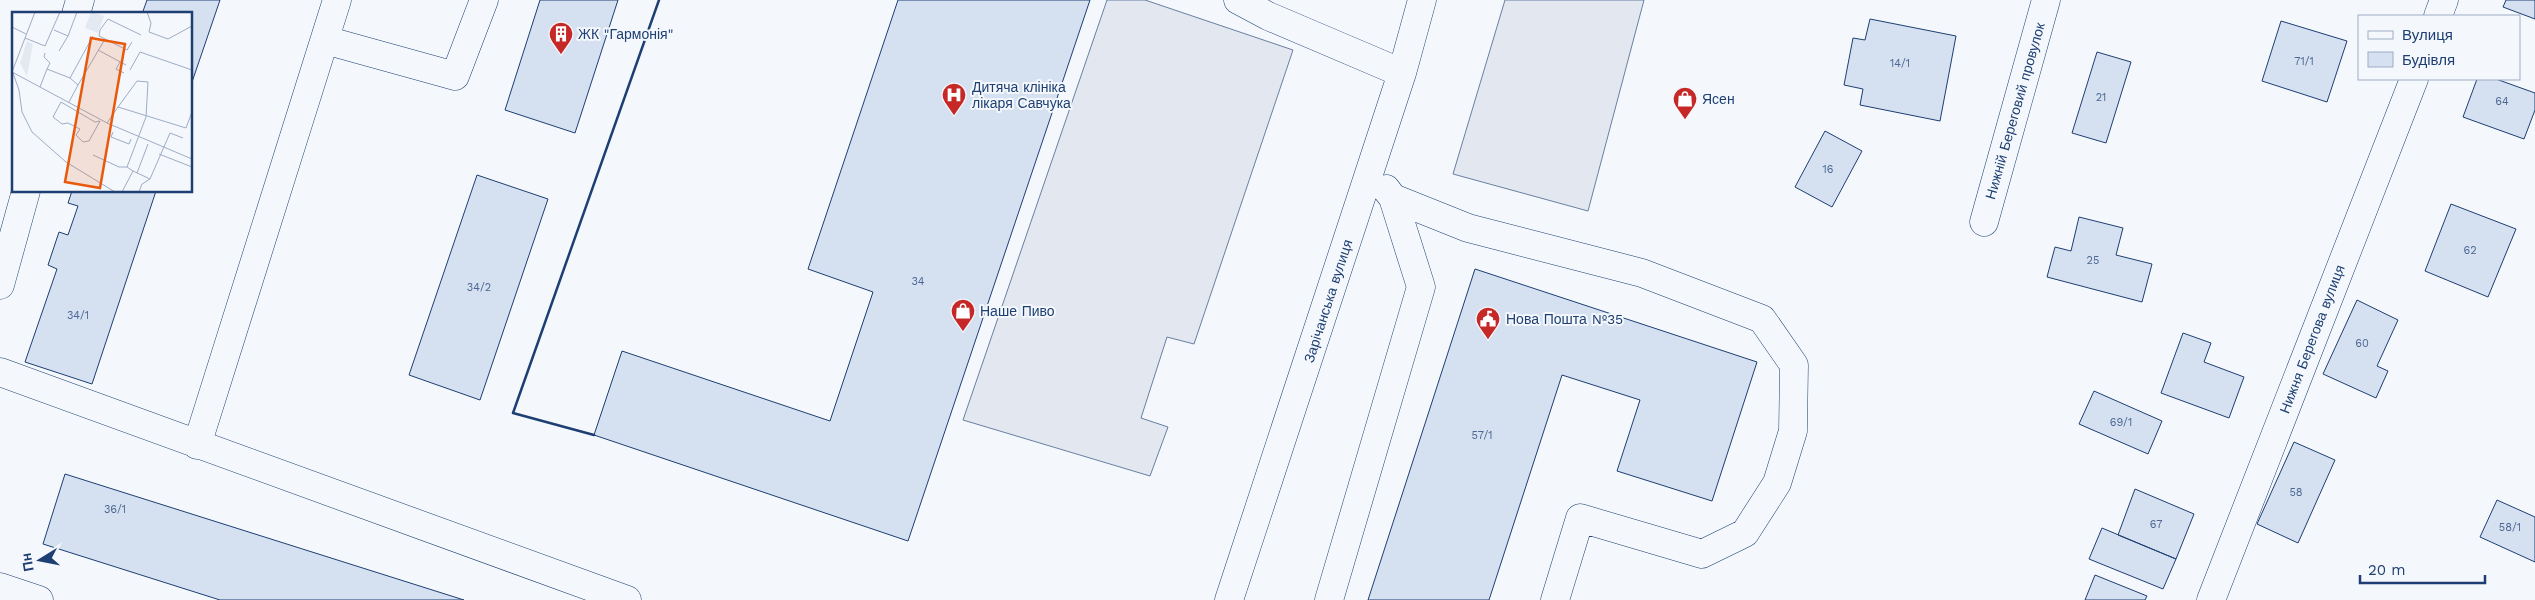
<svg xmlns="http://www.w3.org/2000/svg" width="2535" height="600" viewBox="0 0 2535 600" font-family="'Work Sans',sans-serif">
	<rect width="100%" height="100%" fill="#f4f7fb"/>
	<path fill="#e3e8f0" stroke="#687fa3" d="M1107,0H1145L1293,50L1194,344L1167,337L1141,418L1168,427L1150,476L963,420Z
		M1505,0H1644L1588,211L1453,174Z"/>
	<path fill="#d5e0f0" stroke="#1d3f73" d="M147,0H220L191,85V14H142Z
		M540,0H618L575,133L505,110Z
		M898,0H1090L908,541L594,435L622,351L830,421L873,292L808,269Z
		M2506,0H2535V19L2503,7Z
		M1870,19L1956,36L1940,121L1860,105L1863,89L1844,85L1853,38L1865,40Z
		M2281,21L2347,41L2327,102L2262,81Z
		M2097,52L2131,62L2106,143L2072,133Z
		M2477,79H2496L2535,93V110L2524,139L2463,117Z
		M1825,131L1862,151L1832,207L1795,187Z
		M477,175L548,199L480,400L409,375Z
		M72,191H156L92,384L25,362L57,269L48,265L59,232L68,235L78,206L68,203Z
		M2451,204L2516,229L2488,297L2425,271Z
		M2079,217L2123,228L2116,255L2152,264L2142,302L2047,277L2055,247L2071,251Z
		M1475,269L1757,362L1712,501L1617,471L1640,400L1562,375L1489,600H1368Z
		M2357,300L2398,320L2377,366L2388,371L2376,398L2323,374Z
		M2183,333L2211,343L2204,362L2244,377L2229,418L2161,393Z
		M2094,391L2162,421L2148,454L2079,424Z
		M2294,442L2335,460L2298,543L2257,524Z
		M65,474L464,600H220L43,544Z
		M2135,489L2194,514L2176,559L2118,535Z
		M2497,500L2535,517V562L2480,537Z
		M2102,528L2176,559L2163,589L2089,559Z
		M2095,575L2147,596L2145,600H2085Z"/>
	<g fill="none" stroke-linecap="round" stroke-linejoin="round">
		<defs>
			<path id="minor" d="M1238,0L1268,16L1402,73
				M76,14L80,0
				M2438,16L2444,0
				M325,40L455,76L484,0
				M1393,198L1468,228L1642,273L1762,319L1794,365L1793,431L1777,483L1745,533L1702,554L1580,518L1555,600
				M1984,222L2046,0
				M0,285L26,191
				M0,372L627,600
				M197,445L337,0
				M0,587L39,600
				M1229,600L1402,73L1422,0
				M1329,600L1421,287L1393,198L1386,189
				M2211,600L2414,79"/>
		</defs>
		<use href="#minor" stroke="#1d3f73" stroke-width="29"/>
		<use href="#minor" stroke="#f4f7fb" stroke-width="28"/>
		<path stroke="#1d3f73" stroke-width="2.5" d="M594,435L513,413L659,0"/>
	</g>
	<defs>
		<symbol id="building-pin" viewBox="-11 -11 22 30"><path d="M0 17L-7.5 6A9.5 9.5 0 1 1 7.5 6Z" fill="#c62828" stroke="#f4f7fb"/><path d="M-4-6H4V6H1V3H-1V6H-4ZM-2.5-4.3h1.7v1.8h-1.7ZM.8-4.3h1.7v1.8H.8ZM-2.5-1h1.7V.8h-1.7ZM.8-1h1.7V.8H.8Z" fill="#fff"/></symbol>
		<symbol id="hospital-pin" viewBox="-11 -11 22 30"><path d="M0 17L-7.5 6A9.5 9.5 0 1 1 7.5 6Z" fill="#c62828" stroke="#f4f7fb"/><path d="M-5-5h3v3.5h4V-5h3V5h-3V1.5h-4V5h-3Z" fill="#fff"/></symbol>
		<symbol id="shop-pin" viewBox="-11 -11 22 30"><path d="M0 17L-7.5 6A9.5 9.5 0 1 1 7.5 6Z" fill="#c62828" stroke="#f4f7fb"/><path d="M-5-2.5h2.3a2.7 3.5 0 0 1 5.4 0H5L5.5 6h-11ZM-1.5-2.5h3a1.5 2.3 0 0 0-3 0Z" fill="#fff"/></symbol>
		<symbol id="civic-pin" viewBox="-11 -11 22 30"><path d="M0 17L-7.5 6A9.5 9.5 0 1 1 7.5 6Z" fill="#c62828" stroke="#f4f7fb"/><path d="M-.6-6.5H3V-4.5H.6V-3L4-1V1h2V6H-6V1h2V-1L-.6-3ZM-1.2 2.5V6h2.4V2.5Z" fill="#fff"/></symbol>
	</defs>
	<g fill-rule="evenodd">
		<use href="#building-pin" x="547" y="20" width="28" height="38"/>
		<use href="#hospital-pin" x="940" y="81" width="28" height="38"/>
		<use href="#shop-pin" x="1671" y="85" width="28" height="38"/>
		<use href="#shop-pin" x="949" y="297" width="28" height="38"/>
		<use href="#civic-pin" x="1474" y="305" width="28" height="38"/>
	</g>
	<g text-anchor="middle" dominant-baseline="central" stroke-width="4" stroke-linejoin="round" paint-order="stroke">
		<g font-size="11" fill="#4b6792">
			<text x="2304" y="61">71/1</text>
			<text x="1900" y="63">14/1</text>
			<text x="2101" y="97">21</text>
			<text x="2502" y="101">64</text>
			<text x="1828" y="169">16</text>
			<text x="2470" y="250">62</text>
			<text x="2093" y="260">25</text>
			<text x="918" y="281">34</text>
			<text x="479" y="287">34/2</text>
			<text x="78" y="315">34/1</text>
			<text x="2362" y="343">60</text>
			<text x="2121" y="422">69/1</text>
			<text x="1482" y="435">57/1</text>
			<text x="2296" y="492">58</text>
			<text x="115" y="509">36/1</text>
			<text x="2156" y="524">67</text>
			<text x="2510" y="527">58/1</text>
		</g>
		<g font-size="14" fill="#1d3f73" stroke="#f4f7fb" text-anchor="start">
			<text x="578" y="34">ЖК "Гармонія"</text>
			<text x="972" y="87">Дитяча клініка<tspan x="972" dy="16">лікаря Савчука</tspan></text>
			<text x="1702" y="99">Ясен</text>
			<text x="980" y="311">Наше Пиво</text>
			<text x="1506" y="319">Нова Пошта №35</text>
		</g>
		<g font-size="14" fill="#1d3f73" stroke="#f4f7fb">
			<text transform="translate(2015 111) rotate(-74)">Нижній Береговий провулок</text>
			<text transform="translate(1328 301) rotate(-72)">Зарічанська вулиця</text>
			<text transform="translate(2312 339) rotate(-69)">Нижня Берегова вулиця</text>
		</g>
	</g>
	<g transform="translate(12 12)">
		<rect width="180" height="180" fill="#f4f7fb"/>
		<path d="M15,29L21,32L15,64L8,51Z" fill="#e3e9f0"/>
		<path d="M79,0L92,4L86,21L73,16Z" fill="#e3e9f0"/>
		<path fill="none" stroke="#9eadc5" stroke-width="1" d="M135,0L139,11L137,20L156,27L180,14M0,15L14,22M42,18L56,24L65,0M13,26L33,34L48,0M120,30L115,38L87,24L88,18L96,7L129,23M86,38L114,53M47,39L56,24M33,41L32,45L38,51L35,57M108,50L104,57L112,61M118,58L128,40L180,58M0,60L95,111L180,147M0,60L23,0M1,61L7,78L10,100L20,120L54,150L103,180M58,66L81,24M66,73L93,27M28,75L35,57L58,66L66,73L57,90M49,90L41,105L50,112L56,111L68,117L64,123L71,130L77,129L88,109M49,90L83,110L88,109M106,95L125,69L136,70L134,105L115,155L121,159L110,180M95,111L106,95L174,116L180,100M101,120L99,125L117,132L119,127M147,142L180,155M81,143L107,155H115M121,159L138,167M125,161L136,132M127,180L130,172L138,167L158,121L171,126"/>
		<path fill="#e8590c" fill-opacity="0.15" stroke="#e8590c" stroke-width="2.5" d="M79,26L113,32L88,176L53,170Z"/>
		<rect width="180" height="180" fill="none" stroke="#1d3f73" stroke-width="2.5"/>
	</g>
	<rect x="2358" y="15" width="162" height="65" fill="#f4f7fb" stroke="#9eadc5"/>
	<rect x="2368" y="31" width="25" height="8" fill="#f4f7fb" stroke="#9eadc5"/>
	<text x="2402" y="40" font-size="15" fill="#1d3f73">Вулиця</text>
	<rect x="2368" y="52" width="25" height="15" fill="#d5e0f0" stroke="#9eadc5"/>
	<text x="2402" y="65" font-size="15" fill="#1d3f73">Будівля</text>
	<g transform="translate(40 560) rotate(260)" stroke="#f4f7fb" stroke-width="4" paint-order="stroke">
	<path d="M0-4L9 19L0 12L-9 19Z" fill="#1d3f73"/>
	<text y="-8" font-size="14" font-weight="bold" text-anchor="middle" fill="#1d3f73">Пн</text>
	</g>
	<path d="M2360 575v8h125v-8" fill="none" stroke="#1d3f73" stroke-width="2.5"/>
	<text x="2368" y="575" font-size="15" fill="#1d3f73" stroke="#f4f7fb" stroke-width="4" paint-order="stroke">20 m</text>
</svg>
